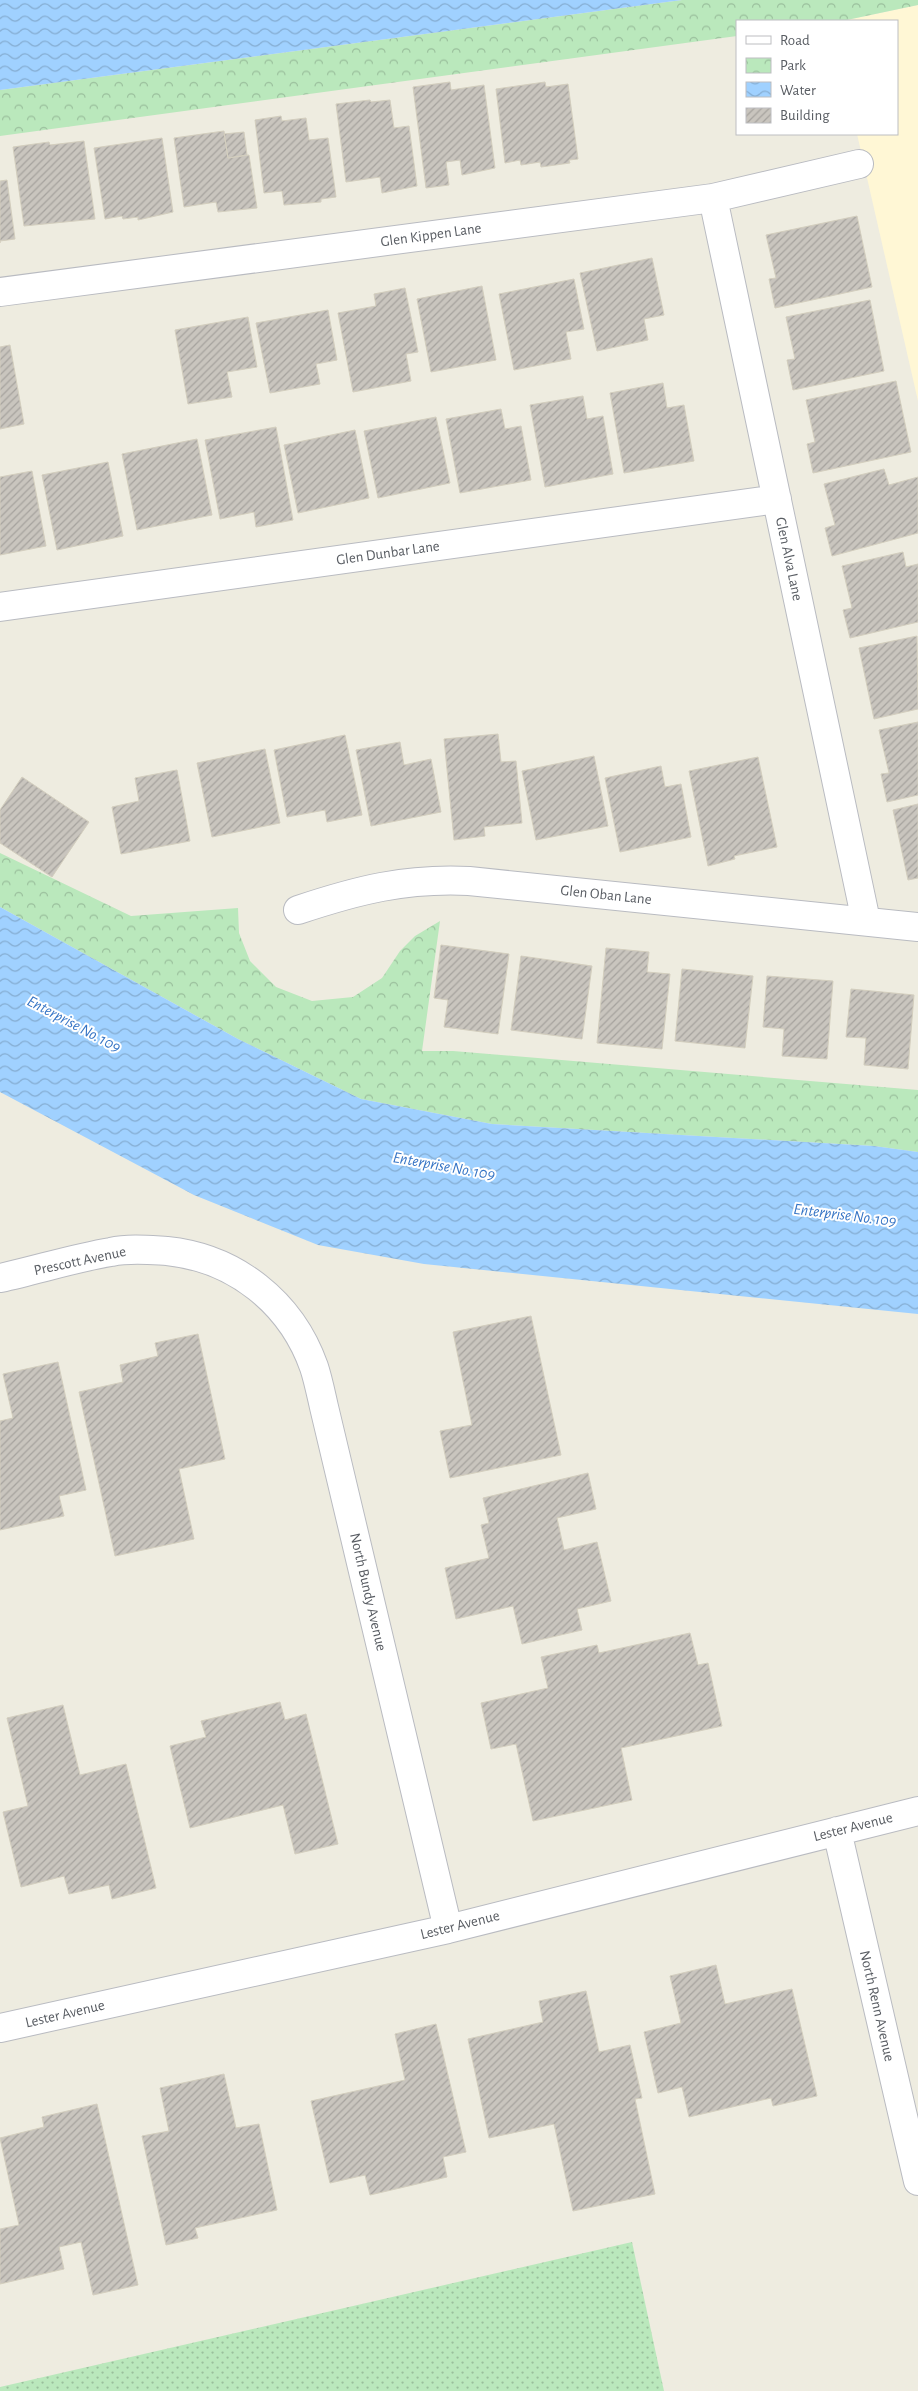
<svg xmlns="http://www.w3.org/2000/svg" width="918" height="2391" viewBox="0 0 918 2391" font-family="'Alegreya Sans',sans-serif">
	<defs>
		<pattern id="grass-dots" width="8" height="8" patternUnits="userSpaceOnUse" patternTransform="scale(1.25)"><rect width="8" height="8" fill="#bae8bc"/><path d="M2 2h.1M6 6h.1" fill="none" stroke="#9abf9c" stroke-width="1.8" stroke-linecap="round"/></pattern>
		<pattern id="park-crowns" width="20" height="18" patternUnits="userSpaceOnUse" patternTransform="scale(1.25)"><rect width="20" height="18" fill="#bae8bc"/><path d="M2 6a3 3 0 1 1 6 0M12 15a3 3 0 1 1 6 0" fill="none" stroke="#9abf9c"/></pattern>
		<pattern id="water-waves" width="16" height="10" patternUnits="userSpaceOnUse" patternTransform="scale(1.25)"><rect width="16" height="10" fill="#a0d1ff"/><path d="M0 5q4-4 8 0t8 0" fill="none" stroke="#85add2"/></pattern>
		<pattern id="building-hatch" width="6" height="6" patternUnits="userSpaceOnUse" patternTransform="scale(1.25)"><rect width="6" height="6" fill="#c9c5be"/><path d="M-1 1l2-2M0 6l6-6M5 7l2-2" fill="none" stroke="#a6a39e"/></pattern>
	</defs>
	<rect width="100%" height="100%" fill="#eeece0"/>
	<path fill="#fff7d5" d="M918,5V401L857,134H897V21H842Z"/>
	<path fill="url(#grass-dots)" d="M632,2242L664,2391H0V2387Z"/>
	<path fill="url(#park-crowns)" d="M682,0H918V5L842,21H737V36L0,136V90Z
		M0,853L131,916L238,908L239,933L250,961L276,987L312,1001L353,997L382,978L400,951L415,936L440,921L422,1051H453L918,1090V1152L874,1146L492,1124L361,1099L238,1039L0,907Z"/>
	<path fill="url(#water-waves)" d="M0,0H682L0,90Z
		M0,907L238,1039L361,1099L492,1124L874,1146L918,1152V1314L424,1264L318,1245L194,1195L0,1092Z"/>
	<path fill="url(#building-hatch)" stroke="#d3cebe" d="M450,82L451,90L484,85L495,168L462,175L460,160L446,162L449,185L426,188L413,87Z
		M545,82L546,87L568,84L578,159L569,160L570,163L541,167L540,162L521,165L520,160L505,163L496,89Z
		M370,100L371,102L390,100L394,128L409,126L417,186L382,193L380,177L346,182L336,104Z
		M281,116L282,121L306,118L309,140L328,138L336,197L321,199V202L284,205L282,191L264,193L255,120Z
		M224,131L228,158L249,155L257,208L218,212L216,202L184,207L174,138Z
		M244,132L247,155L228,158L224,134Z
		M162,138L173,212L138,220V217L123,219L122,216L105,219L94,148Z
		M84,141L95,219L24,226L13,147L49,142L50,145Z
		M7,180L15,239L0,241V243V181Z
		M857,216L872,287L775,308L769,279L776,278L766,235Z
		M652,258L664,315L644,319L648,340L597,351L580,273Z
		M574,279L584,329L566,332L571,359L514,370L499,294Z
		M482,286L496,360L431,372L417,299Z
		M405,288L418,352L406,354L411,381L353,392L338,313L376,306L374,294Z
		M870,300L884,371L793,390L787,360L795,359L786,317Z
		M328,310L337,360L316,364L320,384L270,393L256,323Z
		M248,317L257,367L227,372L232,397L188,404L175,330Z
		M10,345L24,424L0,429V347Z
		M896,381L911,452L813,473L807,444L815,442L806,400Z
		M663,383L667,408L684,405L694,461L624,473L610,393Z
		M583,396L587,419L603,416L613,474L545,487L530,405Z
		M501,409L505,429L521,426L531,480L460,493L446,419Z
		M436,417L450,483L378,498L364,431Z
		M276,427L293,520L256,527L254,512L220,519L205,440Z
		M355,430L369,498L298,513L284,445Z
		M197,439L212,515L137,530L122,454Z
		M108,462L123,536L57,550L42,475Z
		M884,469L889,485L918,477V533L832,556L825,528L835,525L824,484Z
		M32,471L46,546L0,555V477Z
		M903,552L906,567L918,564V622L850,638L843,610L852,608L842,566Z
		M917,636L918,709L874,719L859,648Z
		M918,722V795L887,802L881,774L889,773L879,730Z
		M498,734L501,762L516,761L522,823L484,827L485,836L454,840L444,739Z
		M345,735L362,815L327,822L325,810L287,817L274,750Z
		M400,742L404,765L431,759L441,812L371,826L356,750Z
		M265,749L280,823L212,837L197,763Z
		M594,756L608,826L536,840L522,771Z
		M758,757L777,847L734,856L735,859L708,866L689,771Z
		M661,766L665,787L681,784L691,837L620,852L605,778Z
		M177,770L190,841L121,854L112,807L139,801L135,778Z
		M22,777L89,822L52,877L0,843V810Z
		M918,804V878L908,880L893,810Z
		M441,945L509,954L498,1034L444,1027L448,1000L434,998Z
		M606,948L649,952L647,972L670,974L662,1049L597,1043Z
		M521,956L592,966L582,1039L511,1030Z
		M682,969L753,976L745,1048L675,1041Z
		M767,976L833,981L827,1059L782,1056L784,1029L763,1027Z
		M851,989L914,995L908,1069L864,1065L866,1038L846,1037Z
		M531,1316L561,1455L450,1478L440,1431L472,1425L453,1332Z
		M198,1334L225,1459L179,1469L194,1539L115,1556L79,1392L123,1382L120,1365L158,1356L155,1343Z
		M58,1362L86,1490L59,1496L64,1516L0,1530V1421L13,1418L3,1374Z
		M588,1473L596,1509L557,1518L564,1550L597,1542L611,1601L577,1609L582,1630L522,1644L513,1606L456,1619L445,1568L489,1558L481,1525L489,1523L483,1498Z
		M690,1633L698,1665L708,1663L722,1726L621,1748L632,1800L533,1821L516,1744L491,1749L481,1703L548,1688L541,1657L597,1645L599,1653Z
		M280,1702L285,1720L306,1714L338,1844L295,1854L283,1805L190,1828L170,1746L206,1737L201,1721Z
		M63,1705L80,1775L126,1764L156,1888L112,1899L109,1885L69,1894L64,1876L21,1887L3,1812L28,1806L7,1718Z
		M716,1965L725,2004L792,1989L817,2096L773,2106L771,2098L689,2117L682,2087L658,2093L644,2032L681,2023L670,1976Z
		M586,1991L599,2052L630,2045L642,2098L635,2099L655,2194L573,2211L554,2124L489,2138L468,2039L543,2022L539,2001Z
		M436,2024L466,2152L443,2157L447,2177L370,2195L365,2175L330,2183L311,2101L405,2080L395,2034Z
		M224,2074L236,2128L259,2124L277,2210L195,2228L198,2238L166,2245L142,2136L169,2131L160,2088Z
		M97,2104L138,2285L93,2295L81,2242L59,2247L64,2269L0,2284V2229L19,2225L0,2138L44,2127L42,2117Z"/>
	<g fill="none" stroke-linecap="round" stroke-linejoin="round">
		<defs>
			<path id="minor" d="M713,198L866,921
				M0,292L713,198L859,164
				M0,607L777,499
				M298,910C358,890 405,878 469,881L918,927
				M0,1278C37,1270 74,1258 111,1252C129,1248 149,1250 167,1251C235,1258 291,1302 314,1367C318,1379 321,1394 324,1407L448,1929
				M837,1831L918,2181
				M0,2028L448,1929L918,1811"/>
		</defs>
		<use href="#minor" stroke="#b9bbc1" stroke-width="30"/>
		<use href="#minor" stroke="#fff" stroke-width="28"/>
	</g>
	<g text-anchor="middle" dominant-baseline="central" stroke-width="4" stroke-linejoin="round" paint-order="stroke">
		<g font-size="15" fill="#595d63" stroke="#fff">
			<text transform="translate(431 235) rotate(-8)">Glen Kippen Lane</text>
			<text transform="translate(388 553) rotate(-8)">Glen Dunbar Lane</text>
			<text transform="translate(789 559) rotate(78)">Glen Alva Lane</text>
			<text transform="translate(606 895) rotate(6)">Glen Oban Lane</text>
			<text transform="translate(80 1261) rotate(-12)">Prescott Avenue</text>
			<text transform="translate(368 1592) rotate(77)">North Bundy Avenue</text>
			<text transform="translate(853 1827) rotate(-14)">Lester Avenue</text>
			<text transform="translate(460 1925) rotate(-14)">Lester Avenue</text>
			<text transform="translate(877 2006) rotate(77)">North Renn Avenue</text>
			<text transform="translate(65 2014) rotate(-13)">Lester Avenue</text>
		</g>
		<g font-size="16" font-style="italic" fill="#3574c5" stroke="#fff">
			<text transform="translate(74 1024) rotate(28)">Enterprise No. 109</text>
			<text transform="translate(444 1166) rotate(10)">Enterprise No. 109</text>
			<text transform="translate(845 1215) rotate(7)">Enterprise No. 109</text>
		</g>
	</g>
	<rect x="736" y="20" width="162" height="115" fill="#ffffff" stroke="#bdbec1"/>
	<rect x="746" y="36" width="25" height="8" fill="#ffffff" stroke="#bdbec1"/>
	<text x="780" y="45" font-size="15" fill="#595d63">Road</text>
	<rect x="746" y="58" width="25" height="15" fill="url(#park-crowns)" stroke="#bdbec1"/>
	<text x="780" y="70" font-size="15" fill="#595d63">Park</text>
	<rect x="746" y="82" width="25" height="15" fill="url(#water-waves)" stroke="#bdbec1"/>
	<text x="780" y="95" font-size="15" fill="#595d63">Water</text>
	<rect x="746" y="108" width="25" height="15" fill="url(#building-hatch)" stroke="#bdbec1"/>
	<text x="780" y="120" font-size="15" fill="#595d63">Building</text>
</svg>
